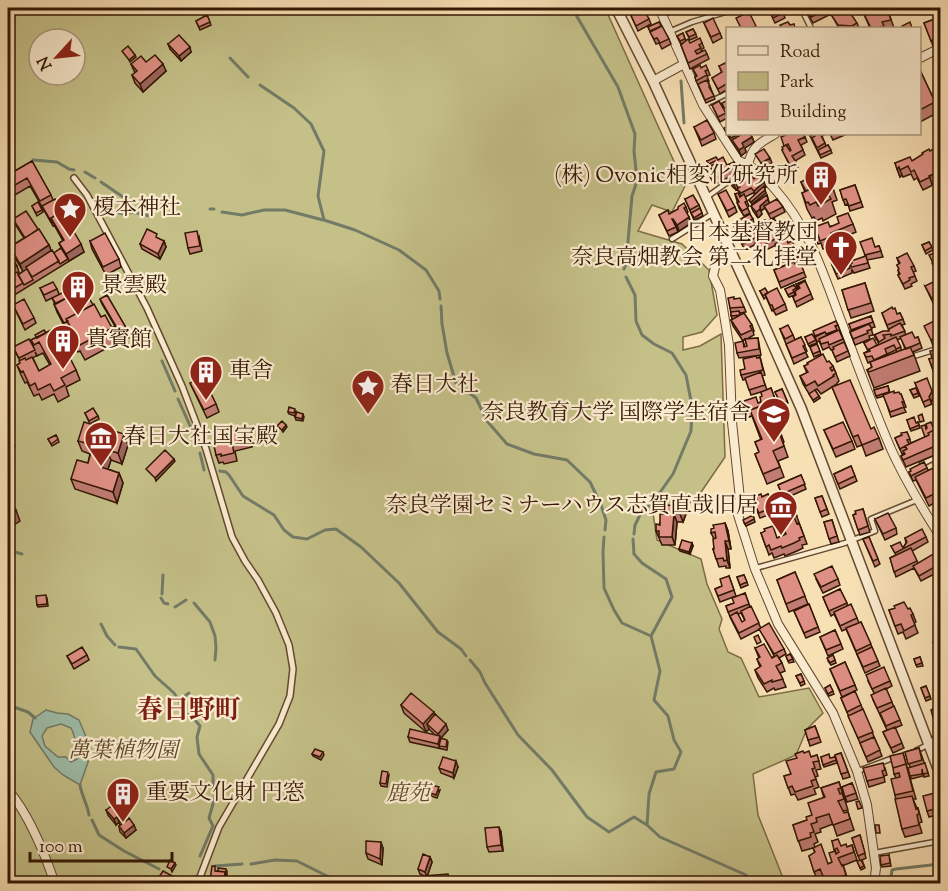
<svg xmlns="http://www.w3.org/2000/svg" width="948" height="891" viewBox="0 0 948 891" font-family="'Sorts Mill Goudy','Noto Serif JP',serif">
	<rect width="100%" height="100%" fill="#f8e0b5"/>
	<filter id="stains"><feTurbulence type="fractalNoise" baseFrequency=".00333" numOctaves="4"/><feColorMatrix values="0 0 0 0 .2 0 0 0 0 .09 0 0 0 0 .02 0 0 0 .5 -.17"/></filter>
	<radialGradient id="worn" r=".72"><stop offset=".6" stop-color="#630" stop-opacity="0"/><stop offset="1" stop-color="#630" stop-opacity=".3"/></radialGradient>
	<path fill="#c5c088" stroke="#7c6c46" stroke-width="1.5" fill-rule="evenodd" d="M8,8H605L685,186L672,212L652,205L638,231L682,244L709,270L717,315L702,332L683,337V350L700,346L721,334L725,457L695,501L653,513L657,540L701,559L707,584L722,619L719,629L728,652L741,658L759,697L809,688L823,713L807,729L796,755L753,774L758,815L785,883H8ZM39,39H75V75H39Z"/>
	<path fill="#9ebea9" stroke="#737b67" stroke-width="1.5" fill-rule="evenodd" d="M46,710L57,713L68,714L79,720L89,744L88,762L80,785L63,775L54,767L30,732L33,719ZM61,724L71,728C77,739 75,747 77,759L71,762L66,757H58L45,746L42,736L47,728Z"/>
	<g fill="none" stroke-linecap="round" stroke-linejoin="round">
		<path stroke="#737b67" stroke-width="3" d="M572,8L618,87L635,134L634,151L637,181L632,196L626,264L624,269
			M230,58L248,77
			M681,81L684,123
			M260,85L294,108L311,124L324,151L318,196L324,220L355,230L399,250L426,270L439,291L440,299
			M33,160L57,162L69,169L74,170
			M85,172L95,178
			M101,182L126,199L133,212
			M100,208L124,214L133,212L150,216
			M210,209H214
			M222,212L242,215L264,210H285L323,220
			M73,216L86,210
			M626,277L635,295L636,321L642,335L654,344L672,353L686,375L692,406L691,431L673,474L656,498L647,508L640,515L635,525L634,534
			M441,306L442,324L447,353L456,383L476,398L487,421L507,444L534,454L567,460L590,482L601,505L606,520L605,530
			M162,361L175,391
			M178,399L192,430
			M200,453L204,470
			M220,471L226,472L229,475L243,496L274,515L284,530L293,537L307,539L325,530L336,529L361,547L399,583L438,632L461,649L466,656
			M604,537L603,552L604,588L614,610L622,623L651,636
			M633,539L634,554L642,563L666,579L672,597L651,636L660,671L654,700L668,716L674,740L681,752L674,769L656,772L649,794L647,825L660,837L746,875L749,884
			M8,550L22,554
			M162,594L163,575
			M161,598L164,603L168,604
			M194,603L210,622L215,636L216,648L215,660
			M175,607L186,600
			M101,624L107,636L115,645
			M119,647L136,649L155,676L174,693L185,710
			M470,660L480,672L485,683L518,735L552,770L587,817L609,832L634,817L647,825
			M8,705L28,712L35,718
			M180,705L182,698L189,693
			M189,714L195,720L200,726L197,737L199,754L213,775V787L215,797L209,818L213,826L200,856
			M80,785C82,797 87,803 89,815
			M92,820L99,835L124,851L159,869
			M251,864L275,860L297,861L329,877L346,884
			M215,866L242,864
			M890,884L892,870L896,869L940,864"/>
		<defs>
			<path id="service" d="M801,8L811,28
				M671,31L692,22L739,8
				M704,105L728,93
				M707,197L743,171L748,165
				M672,239L712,214
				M911,357L940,348
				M922,464L940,455
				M756,568L845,543L875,531L871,519L917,500
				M917,750C927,747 932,740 940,735
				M858,771L893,758
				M874,853L940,841"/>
			<path id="pedestrian" d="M74,178L87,195L147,308L182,386L206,449L232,537L245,561L258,580L276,613L289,645L293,669L290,696L279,724L219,827L200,877L202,884"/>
			<path id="minor" d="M659,8L703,105L739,161C754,166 764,177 774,188C811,230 824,276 843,326C858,367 874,409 891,449C905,480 922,508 940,536
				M920,58L940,48
				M653,81L684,64
				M748,164C753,145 760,143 775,134
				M728,245C717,253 716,263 713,276L720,290L729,345L732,422L740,499L737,506L738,515L755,569L778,624L833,713L857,771L867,805L876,868L874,884
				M8,790C28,813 45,854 55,884"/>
			<path id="tertiary" d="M616,8L653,81L758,311L801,408L940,774"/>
		</defs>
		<use href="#service" stroke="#644930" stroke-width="7"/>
		<use href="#pedestrian" stroke="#644930" stroke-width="8"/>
		<use href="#minor" stroke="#644930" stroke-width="10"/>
		<use href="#tertiary" stroke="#644930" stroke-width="12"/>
		<use href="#service" stroke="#faebcf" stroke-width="4"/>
		<use href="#pedestrian" stroke="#faebcf" stroke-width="5"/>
		<use href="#minor" stroke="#faebcf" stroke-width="8"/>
		<use href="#tertiary" stroke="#faebcf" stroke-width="9"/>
	</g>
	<path fill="#c07c72" stroke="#331703" stroke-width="1.5" fill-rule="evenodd" d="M344,8H355L347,12Z
		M664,8H676L677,11L668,15Z
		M708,8H719L710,12Z
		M768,8H781L785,18L775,23Z
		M782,8H795V9L785,14Z
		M805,8H830L832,12L857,23L859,28H839L831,14L813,23Z
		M887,8L894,28H870L862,10Z
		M628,9L649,19L651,24L638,31Z
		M207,15L211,25L200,30L196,21Z
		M940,17V42L933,46L924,23Z
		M659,22L669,39L671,44L662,49L659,43L656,44L648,27Z
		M704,23L720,33L722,38L713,43Z
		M693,29L697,37L690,40L686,32Z
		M683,33L686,41L690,43H702L704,48L701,50L702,51L707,54L709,59L690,69L681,45L683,43L681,44L677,36Z
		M168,44L191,52L181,61L170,49Z
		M146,62L166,71L143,92L135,83L132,75L135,73L131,64Z
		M719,66L728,67V89L720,94L712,78L722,73Z
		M701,68L708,70L710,75L707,76L709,81H708L715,99L706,103L697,83L695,77L696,76L693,69Z
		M920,70L935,102L939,112L920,122Z
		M712,105L726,113L727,118L720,122Z
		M728,126V134H750L752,137L754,142L745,148L746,152L741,156L726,133L724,128Z
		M694,127L714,133L716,139L702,146Z
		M809,134H826L822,136L826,146L828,145L832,153L821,158Z
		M830,134H847L833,140Z
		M805,137L807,142L801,145L805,155L795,161L798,167L792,170L782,150L784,146Z
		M940,146V186L938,188L936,182L932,184L933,185L923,190L917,178L914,180L911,174L903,177L902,175L900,177L895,163L912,161Z
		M718,160L727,165L737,167L739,172L714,185L709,174L713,172L707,161Z
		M32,161L51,195L53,200L84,252L8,299V255L17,266L19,272L17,273L18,275L23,271L13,255L10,247L24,238L15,224L13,219L49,245L51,251L54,253L61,248L59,243L63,241L54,225L53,226L30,186L8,199V175Z
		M833,175L834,180L831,182L837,200L832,202L836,214L823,221L822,218L816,221L814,217L812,218L807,209L802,193L805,192L801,182Z
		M754,179L766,187L764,188L766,193L752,204L749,200L755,195L753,193L745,197L749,206L747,207L750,213L744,216L739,208L735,194L740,197L741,196L737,189L736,190L732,186L730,181Z
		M855,185L863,207L850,211L848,204L845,205L840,190Z
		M718,194L735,207L737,212L729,217Z
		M767,195L769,203L783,207L785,212L771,219L765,208L761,211L762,214L758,218L753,211L751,206Z
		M685,199L699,205L703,216L694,220Z
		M38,202L43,212L37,216L32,206Z
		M686,207L688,212L687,213L691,223L679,231L675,224L678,232L669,236L659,215L669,214Z
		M753,219L754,224L751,226L754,233L757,231L761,240L765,237L766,234L765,232L763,233L758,223L766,222L783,235L785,239L799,255L801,260L799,261L806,277L781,288L774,270L788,264L786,261L783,262L776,245L760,253L756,244L745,250L739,239L733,223Z
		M853,224L856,232L835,241L836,244L823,249L821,243L818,244L812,228Z
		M199,236L202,251L190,254L188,248Z
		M159,239L164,241L166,247L160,259L142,249L140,244Z
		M90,241L119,259L121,267L106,275L92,249Z
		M851,241L855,252L848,255L851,264L865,256L875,247L879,246L883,257L867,260L870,268L854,273L852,270V273L838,279L832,265Z
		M929,242L933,250L926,254L922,245Z
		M897,258L914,266L916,271L913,272L917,281L911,284L912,286L905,289L898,275H899L898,270L899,269L897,265L899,264Z
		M806,283L813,299L797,307L793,297L796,295L795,292L794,293L795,295L789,297L785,289L794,285L797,290L798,289L796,284Z
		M865,283L874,311L851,318L842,290Z
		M925,286L940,295V301L934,305Z
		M40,288L57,289L59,294L67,298L93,305L101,317L112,327L115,326L102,304L100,299L128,331L130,337L123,340L118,331L122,340L85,360L80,351L78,352L74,345L69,330L67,331L57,312L54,304H55L52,298L46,301Z
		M760,291L768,293L785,304L787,310L776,315L773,310L772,311L766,297L764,299Z
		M734,299L744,307L746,312L740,313L741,315L752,325L754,331H753L754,335L747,339L758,338L761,355L739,358L737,353L743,341L745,347L747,346L745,339L743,341L733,326L731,320L735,319H732L730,308Z
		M13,305L34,318L36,323L25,330Z
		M882,313L897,314L900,313L905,324L902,325L906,335L915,338L918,337L922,348L913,352L920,371L874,388L867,370L872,368L870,362L868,363L864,353L868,351L864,343L877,345H879L877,340H876L874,335L889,331ZM901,338L905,349L902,351L897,340ZM896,350L897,352L887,356V354Z
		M871,316L875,327L871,328L873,335L869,336L870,339L855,345L850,332L852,331L849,324Z
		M838,325L850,356L837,362L832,350H831L829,347L823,350L819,341L817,342L815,337Z
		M780,329L793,335L795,340L801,337L807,351H805L808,357L794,364Z
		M46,333L76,370L80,380L66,387L69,396L58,402L54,394L42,400L39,394L34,396L27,382L25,383L21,375L17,365L20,363V361L13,347L34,349L31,340ZM35,352L37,356L43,353L50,365L39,371L33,358L37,355Z
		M805,337L816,340L817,343L809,346Z
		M817,344L821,354L814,357L810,347Z
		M760,357L765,375L762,376L767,390L771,388L778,407L772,409L784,442L783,443L788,457L778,461L784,477L767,484L755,454L759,452L755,442L761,440L752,416L746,418L741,402L758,403L761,402L762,396L761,392L751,395L746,379L743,380L741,375L757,358Z
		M929,359L940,360V377L936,378Z
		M827,362L833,366L839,381L837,383V384L821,394L817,389L815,390L820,398L814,402L803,384L800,376L807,373L804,366Z
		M190,383L216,404L219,412L207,418Z
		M915,383L934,397L931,402L932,404L925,407Z
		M888,386L890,393L901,394L906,407L904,408L906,412L891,417L884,396L877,398L874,390Z
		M832,387L879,438L883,449L866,456L862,445L857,447Z
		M916,388L919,396L914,398L910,390Z
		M782,389L788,403L782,406L775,392Z
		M296,411L295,416L289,414L288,412Z
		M85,413L98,416L99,419L90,424Z
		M303,414L304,417L303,421L296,420L295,417Z
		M907,420L916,423L918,422L920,428L911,431Z
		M940,423V453L906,467L901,456L904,454V453L902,454L895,438L907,432L911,443L925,437L926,429Z
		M247,426L249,434L252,447L235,451L237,461L224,464L223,462L219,463L216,455L227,438L235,431Z
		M824,430L852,441L855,449L836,457Z
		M56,435L59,442L52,446L48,439Z
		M8,439L14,444L15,446L8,450Z
		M78,441L128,445L122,464L111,460L108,469L119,473L123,483L117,503L75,489L71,479L88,463L90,454L82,451Z
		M924,462L928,470L940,469V500L929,506L916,480L913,481L909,472Z
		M851,466L857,481L840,489L834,474Z
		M801,475L806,489L784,499L778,485Z
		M768,494L775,513L760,518L753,501Z
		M822,496L829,514L822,517L815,498Z
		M683,506L686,514L683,522H677L675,545H662L656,531L664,514Z
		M794,509L807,544L802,545L803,548L797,551L785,556L784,554L774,558L772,553L769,555L761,533L777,538L786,535L785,533L782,534L775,516Z
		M863,509L870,532L860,535L853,515Z
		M753,515L755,522L746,526L744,523Z
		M875,519L896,528L897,534L885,540Z
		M832,520L839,542L831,544L824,522Z
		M725,523L728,531L731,549H728L730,568H726V566L719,567L713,549H714V539L711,533L714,528Z
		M869,537L880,564L875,567L863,539Z
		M926,537L928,542L912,551L918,563H940V571L921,581L914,568L896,577L890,558L896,555L891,546L903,548L906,543L905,538Z
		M692,543L693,546L690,554L680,551L679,549Z
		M795,572L808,604L789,612L777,580Z
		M744,575L748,585L741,588L737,577Z
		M729,576L736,596L720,602L715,589L722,586Z
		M816,579H838L840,585L823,593Z
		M840,589L848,606L857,618L859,623L861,622L880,666L865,673L846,629L842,631L834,614L831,616L823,597Z
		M745,593L750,607L761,628L784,649L786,654L779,658L782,663L785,671L780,673L786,687L775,690L774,688L767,692L758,678L755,670L760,667L757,659L759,658L755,648L772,658L774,656L760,629L741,639L730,617L726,606L734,603ZM741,613L745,621L742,622L738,614Z
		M47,598L48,606L38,607L37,605Z
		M809,604L820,632L806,638L794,611Z
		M908,609L913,614L916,622L914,623L918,633L906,639L903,632L898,634L889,610Z
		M835,630L843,649L828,656L820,637Z
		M940,638V658L938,659L937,654Z
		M790,654L794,662L789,663L786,656Z
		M87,655L89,660L74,669L67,656Z
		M833,655L836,663L831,665L828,661Z
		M920,657L923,666L917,667L914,659Z
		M845,662L857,690L842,697L830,669Z
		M801,674L805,684L801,686L796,676Z
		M868,681H890L892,686L886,689L902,725L895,728L904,748L893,753L883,732L887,730L873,700L874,693Z
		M830,685L834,694L829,696L825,688Z
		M926,686L931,699L926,701L921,688Z
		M841,698L861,705L882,756L868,762Z
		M940,699V729L937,730L935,725L937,707Z
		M401,705L435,714L448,730L441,738L448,742L447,750L410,742L408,737L435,735L429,729L426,732L404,713Z
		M815,726L821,742L810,746L805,730Z
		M919,748L929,776L924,777L923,772V776L911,779L910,767L905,752Z
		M323,752L324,755L321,760L313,756L312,754Z
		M804,753L811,757L817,755L821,769L816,770L818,776L815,777L819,787L814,789L816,794L798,800L795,794L791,795L784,776L791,774L797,758Z
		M841,753L850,777L843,779L835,755Z
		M903,753L916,799H913L917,808H918L922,822L919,823L922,833L905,837L902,829L895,795L896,778L894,774Z
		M821,757L831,758L835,757L837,763L824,767Z
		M458,767L454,778L441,773L439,768Z
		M885,768L887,775L884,776L885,782L869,787L867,781Z
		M389,775L387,787L381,786L380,783Z
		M839,782L848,810L843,811L844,813L848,812L854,830L837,836L833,824L820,829L821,832L815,834L818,842L814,844L815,847L828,864L832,862L836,853L832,841L841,846L847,847L852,845L857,860L842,866L843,865L849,883L846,884H826L823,877L817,880L809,856L815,853L813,848L802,851L793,825L807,820L812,815L824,798L821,788Z
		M852,783L858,799L847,802L842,787Z
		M440,790L437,798L431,796L430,793Z
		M937,798L940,814L929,817L927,811Z
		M106,810L124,812L126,817L124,818L136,830L126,838L120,832L119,826L120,825L119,822L116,825L108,815Z
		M501,832L503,851L489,852L487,847Z
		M860,835L866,858L862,860L865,868L861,870L857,861H860L852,838Z
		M940,847V859L937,860L935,854Z
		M383,848L382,865L368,859L366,853Z
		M889,855L891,866L882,867L881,865Z
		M430,857L432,862L427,876L450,879V884H425L424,876L420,874L418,869Z
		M217,871H227V884H212L210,881Z
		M159,877L185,883L163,884L161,882Z"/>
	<path fill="#9c655d" stroke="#331703" stroke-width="1.5" d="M190,47L191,52L181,61L179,56Z
		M135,55L136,57L130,62L129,60Z
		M163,64L166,71L143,92L140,84Z
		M752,137L754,142L745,148L746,152L741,156L739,150L742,143Z
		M770,158L772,163L763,169L761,163Z
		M899,167L902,175L900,177L897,169Z
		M933,174L936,182L932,184L929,176Z
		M764,182L766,187L756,196L754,191Z
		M736,183L738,188L736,190L734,185Z
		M765,190L766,193L752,204L751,202Z
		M768,199L770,204L764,206L765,208L761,211L760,206Z
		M760,209L762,214L758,218L756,212Z
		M689,217L691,223L679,231L677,225Z
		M164,241L166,247L160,259L158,254Z
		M81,244L84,252L69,261L66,254Z
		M49,245L52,253L26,267L27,269L23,272L20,264Z
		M940,334V340L933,346L931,340Z
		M932,391L934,397L931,402L929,397Z
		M819,396L820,398L814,402L813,400Z
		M286,425L287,427L283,432L282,430Z
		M247,426L249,434L252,447L249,439Z
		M124,434L128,445L122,464L118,453Z
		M107,450L111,460L105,478L101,467Z
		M174,459L175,461L156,481L155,478Z
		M119,473L123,483L117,503L113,492Z
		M683,506L686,514L683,522L680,514Z
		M16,510L20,521L8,529V516Z
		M674,514L677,522L675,545L672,537Z
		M725,523L728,531L731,549L729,541Z
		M725,541L728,549L730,568L727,560Z
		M692,543L693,546L690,554L689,552Z
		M434,712L436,720L427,724L429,729L426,732L423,724Z
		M446,724L448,730L441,738L439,746L440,749L438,744L440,737L438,734Z
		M456,761L458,767L454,778L453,773Z
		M124,812L126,817L123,819L121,814Z
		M117,817L119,822L116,825L114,819Z
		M134,825L136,830L126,838L124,833Z
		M499,827L501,832L503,851L501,845Z
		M381,842L383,848L382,865L380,859Z
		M430,857L432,862L427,877L425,872Z
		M175,863L176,865L172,872L171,869Z
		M225,872L227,877V884H225L224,882Z"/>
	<path fill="#df9085" stroke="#331703" stroke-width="1.5" d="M631,8H640L641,9L643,8L649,19L636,26L628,9Z
		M769,8H781L783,13L773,18Z
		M806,8H831L811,17Z
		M842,8H847L857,23L852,26L838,25L830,13Z
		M870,8H887L891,20L882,22L884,26L877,28H871L862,10Z
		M749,12L756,26L751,28H741L736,18Z
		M207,15L210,22L199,27L196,21Z
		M940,17V36L931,41L924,23Z
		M713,18L720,33L711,37L704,23Z
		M659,22L661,26L650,31L648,27Z
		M788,22L790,25L794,24L795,28H782L780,25Z
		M910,22L912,28H903L902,26Z
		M662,26L669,39L660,43L657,38L654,39L650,32Z
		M693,29L696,34L689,37L686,32Z
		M683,33L685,39L680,41L677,36Z
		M179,35L190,47L179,56L168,44Z
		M700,38L702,43L699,45L701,48L695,51L697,54L705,50L707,54L688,63L681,45L688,39L690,43Z
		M128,46L135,55L129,60L122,51Z
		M155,55L163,64L140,84L132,75L137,71L131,64L141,56L146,62Z
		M725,63L728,67V83L718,89L712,78L722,72L719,66Z
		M700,65L701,68L706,65L708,70L705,71L707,75L696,81L695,77L697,76L693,69Z
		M920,70L935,102L920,110Z
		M707,80L710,87H709L714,96L705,100L698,84Z
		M728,100V107L724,108L722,103Z
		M719,101L726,113L718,117L712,105Z
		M707,120L714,133L701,140L694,127Z
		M728,134H739L731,138Z
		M742,134H750L752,137L742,143L744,147L739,150L732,140Z
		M787,134H803L805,137L798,140L803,150L792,156L796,162L790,165L782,150L783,149L782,147L786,145L790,151L791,150L788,144L784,146L781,137L788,134Z
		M810,134H820L825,143L817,148L812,138L815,136L814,134L811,136Z
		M828,145L831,150L820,155L818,150Z
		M940,146V178V177L935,180L933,174L929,176L930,177L920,182L914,170L911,172L908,166L900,170L899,167L897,169L895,163L910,157L912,161L923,154L922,153L929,149L930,151Z
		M764,149L770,158L761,163L755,154Z
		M716,157L718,160L723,157L727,165L734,162L737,167L712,180L709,174L713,172L710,166L716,164L715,161L709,164L707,161Z
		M32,161L51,195L40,201L27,178L8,189V175Z
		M828,166L833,175L820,181V184L806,191L801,182Z
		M746,170L754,179L758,175L764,182L754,191L751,188L741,193L737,189L740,187L736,183L734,185L730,181Z
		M828,177L831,184L823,189L825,193L827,192L831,199L818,206L816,202L810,205L808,202L806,203L802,193L821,184L820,181Z
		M855,185L861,202L849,206L846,199L843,200L840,190Z
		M764,186L765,190L751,202L749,200Z
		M726,190L735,207L727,211L718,194Z
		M738,193L740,197L744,194L747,201L745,202L748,208L742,211L737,203L739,202L735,194Z
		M693,195L699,205L690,210L685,199Z
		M767,195L768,199L760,206V209L756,212L751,206Z
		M55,199L65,216L62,211L51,218L53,223H52L42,206Z
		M777,199L783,207L769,214L764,206Z
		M38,202L42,210L36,213L32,206Z
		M684,203L686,207L684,208L689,217L677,225L673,219H672L676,227L667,231L659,215L668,210L669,214L678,209V207Z
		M700,208L702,213L694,218L691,213Z
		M26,211L38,229L25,238L13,219Z
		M62,211L81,244L66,254L59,243L64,240L51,218Z
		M848,213L853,224L831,233L833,236L820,241L818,235L816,236L812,228L828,222L830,227L839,223L837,217Z
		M750,214L753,219L749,221L751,226L754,233L757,231L759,236L743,244L733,223Z
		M774,218L783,235L758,248L755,243L765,237L764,235L767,233L763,227L761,228L758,223L765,220L766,222Z
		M39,229L49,245L20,264L10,247Z
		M147,229L157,234L156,237L164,241L158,254L140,244Z
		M197,231L200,246L188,248L185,233Z
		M105,233L119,259L103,267L90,241Z
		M786,238L788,243L792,241L799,255L797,256L798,257L787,263L784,255L781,256L775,244Z
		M872,238L875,247L879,246L881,251L865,255L860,242Z
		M851,241L853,247L846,249L850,259L832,265L828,251Z
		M929,242L932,247L925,251L922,245Z
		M61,248L68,259L60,264L54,253Z
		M52,250L59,261L32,277L26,267Z
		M940,250V257L939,258L937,252Z
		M907,253L914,266L911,267L915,276L909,278L910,280L903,284L898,275L900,274L898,270L899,269L897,265L900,263L897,258Z
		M935,253L939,260L933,263L929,255Z
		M10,254L17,266L8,272V255Z
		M866,256L868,263L852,267L850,265L852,263L851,261Z
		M940,259V275L938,276L932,263Z
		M849,261L850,264L849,265L850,268L836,274L833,266Z
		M794,262L795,264L800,262L804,272L779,282L774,270Z
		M27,269L33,280L24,285L18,275Z
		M17,272L23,283L8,292V278Z
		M805,280L806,283L805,281L798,285L799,287L798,288L796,284Z
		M805,281L811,294L795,302L793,297L796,295L795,291L800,288L798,285Z
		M53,282L57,289L44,295L40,288Z
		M933,282L940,295L932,299L925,286Z
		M865,283L871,303L848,310L842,290Z
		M794,285L796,288L793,290L794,292L788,295L785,289Z
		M765,288L768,293L763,296L760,291Z
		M777,288L785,304L774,310L772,305H770L765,294Z
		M84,289L93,305L66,319L68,321L64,323L54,304Z
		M64,292L67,298L56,304L52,298Z
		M107,295L128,331L121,335L100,299Z
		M734,297V299L740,298L744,307L730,308L728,298Z
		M24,299L34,318L23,324L13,305Z
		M94,304L101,317L105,315L112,328L80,345L75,335L73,336L69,329L71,328L66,319Z
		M892,307L893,309L895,308L897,314L900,313L903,319L887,325L882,313Z
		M739,311L740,315L731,316V312Z
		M744,313L752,325L750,326L752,330L741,335L731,320Z
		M871,316L873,322L851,330L849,324Z
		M938,319L940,323V330L939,331L940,334L931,340L924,326Z
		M836,321L838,325L835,326L837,330L826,334L825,332L815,336L813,331Z
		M900,323L905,331L891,336V334L883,335L885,338L879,342L875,335H874L883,331H889V329Z
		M869,324L872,329L867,331L868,333L853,339L850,332Z
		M788,325L793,335L785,339L780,329Z
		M115,326L121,337L116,340L112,328H111Z
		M55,328L76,370L61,378L65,385L54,391L50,384L38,390L35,383L30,386L23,371L21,372L17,365L20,363L19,361L25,358L26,360L32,357L39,371L51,364L39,342L34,345L31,340Z
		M44,330L46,333L37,338L35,335Z
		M839,330L843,339L829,345L828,342L821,344L819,339Z
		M912,332L915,338L918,337L920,343L906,349L900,337Z
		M812,334L816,340L808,344L805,337Z
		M801,337L805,345L803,346L806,352L792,358L786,344Z
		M896,337L901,347L896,349L894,345L885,349L887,354L874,360L872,356L866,357L864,353L870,351L869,349Z
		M758,338L759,349L737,353L735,343L743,341L744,347L747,346L745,339Z
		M873,338L877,345L868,350L864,343Z
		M29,339L35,350L19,358L13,347Z
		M844,342L848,351L835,357L832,350L834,349L833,347Z
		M817,344L820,351L813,354L810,347Z
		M910,347L914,355L869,372L867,370L872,367L870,362Z
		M935,350L940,360V371L934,373L929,359L932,358L930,351Z
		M823,354L827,362L829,361L833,366L830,368L832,371L834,369L836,373L833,375L834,376L818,386L815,381L806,386L800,376L808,372L804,366L808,364L807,363Z
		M756,356L757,358L760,357L763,370L741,375L740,370L745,369L743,359Z
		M761,372L765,385L749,390L745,378Z
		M203,377L216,404L204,410L190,383Z
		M927,378L932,391L929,397L930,399L923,402L915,383Z
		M850,380L871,429L874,427L879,438L862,445L858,435L853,437L832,387Z
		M888,386L889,392L876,396L874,390Z
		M771,388L776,402L769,404V403L745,412L741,402L756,397L758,403L761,402L760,397L762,396L761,392Z
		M916,388L918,393L913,395L910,390Z
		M782,389L787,401L781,404L775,392Z
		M815,390L819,396L813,400L809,394Z
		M894,391V393L899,392L900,394H901L904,402H902L904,407L890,412L883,395Z
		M769,403L781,432L774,435L775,436L780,435L784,446L773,451L780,467L763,474L755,454L759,452L755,442L762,439L750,410Z
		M289,407L295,409L294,413L288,412Z
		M93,408L98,416L89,421L85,413Z
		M297,412L303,414L302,419L295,417Z
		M922,414L924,421L920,422L918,416Z
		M914,417L916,423L918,422L919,425L910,429L907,420Z
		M282,421L286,425L282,430L277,426Z
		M84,422L124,434L118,453L107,450L101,467L119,473L113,492L71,479L77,460L88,463L93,445L78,441Z
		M843,422L852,441L833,449L824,430Z
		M931,422L933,427L940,423V428V427L928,433L929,435L925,437L921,426L925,425L926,429L927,428L926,424Z
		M247,426L249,439L232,443L234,453L221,456V454L216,455L213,441L227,438L226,432L235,431L234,428Z
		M940,427V435L939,436L940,439V444L903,460L901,456L905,454L903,451L907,449L905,446L929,435L928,433Z
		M907,432L910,439L907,440L909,444L900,449L895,438L902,435L901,433Z
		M56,435L58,439L51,444L48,439Z
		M10,438L14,444L8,447V439Z
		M165,450L174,459L155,478L146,469Z
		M924,462L927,468L911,476L909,472L911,471L910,469Z
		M939,465L940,469V491L926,498L915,477Z
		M851,466L855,476L838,484L834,474Z
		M801,475L805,484L782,494L778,485Z
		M761,494L762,497L768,494L773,507L759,513L753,501L757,499L756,496Z
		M8,496L16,510L8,516Z
		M822,496L827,509L820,512L815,498Z
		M664,505L683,506L680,514H674L672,537H659V531H656V524L660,525V514H664Z
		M794,509L797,516L794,517L797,524L799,523L804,536L799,538L800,540L794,543L782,548L781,546L771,550L769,545L766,547L761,533L765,531L764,529L773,526L777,538L786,534L783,525L779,526L775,516Z
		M863,509L868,526L858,530L853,515L856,514L855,511Z
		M888,513L896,528L883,534L875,519Z
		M753,515L754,519L745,524L743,520Z
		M832,520L837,536L829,539L824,522Z
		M725,523L729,541H725L727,560L724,561L723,558L716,559L713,549H714L713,539L716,538L715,532L711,533V529L714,528L713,525Z
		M922,529L926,537L895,553L891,546L900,542L903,548L907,542L905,538Z
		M869,537L878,559L873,561L863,539Z
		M682,540L692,543L689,552L679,549Z
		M911,548L917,561L894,572L890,558Z
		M935,553L940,564L919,576L913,566Z
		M832,566L838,579L821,587L814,574Z
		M795,572L805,596L786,604L777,580Z
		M744,575L747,582L740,585L737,577Z
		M729,576L734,590L718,596L715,589L722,586L720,579Z
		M840,589L847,603L829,611L823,597Z
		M745,593L749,604L728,612L726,606L734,603L732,598Z
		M46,595L47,604L37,605L36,596Z
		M904,602L908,609L910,608L913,614L911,615L915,625L904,631L901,624L895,626L889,610L895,608L894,606Z
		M809,604L818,627L804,633L794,611Z
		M851,604L857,618L840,626L834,612Z
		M751,606L759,623L739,633L730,616L737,612L742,622L745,620L741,611Z
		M861,622L871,644L856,651L846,628Z
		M769,623L784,649L774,654L759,629Z
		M835,630L841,644L826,650L820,637Z
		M758,635L761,642L757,644L754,637Z
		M940,638V652L937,654L933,642Z
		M764,644L772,658L777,655L782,663L776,666L783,679L772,682V680L764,684L755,670L761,666L757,659L760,657L755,648Z
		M82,647L87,655L72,664L67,656Z
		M872,647L878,661L863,667L857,654Z
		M790,654L793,659L788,661L786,656Z
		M833,655L835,660L830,663L827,658Z
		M920,657L922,663L916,665L914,659Z
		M845,662L855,685L840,691L830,669Z
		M884,667L890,681L872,689L866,675Z
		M801,674L804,681L800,683L796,676Z
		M830,685L833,691L828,694L825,688Z
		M926,686L930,696L925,698L921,688Z
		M886,688L892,702L877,708L871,695Z
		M855,691L861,705L847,712L841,698Z
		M411,693L434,712L423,724L401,705Z
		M940,699V723L935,725L931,710L937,707L935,701Z
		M894,706L900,720L886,726L880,713Z
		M863,709L873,732L858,738L848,716Z
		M435,714L446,724L438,734L427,724Z
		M815,726L819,737L808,740L805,730Z
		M895,727L902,743L891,748L883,732Z
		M410,729L440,736L438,744L408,737Z
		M874,737L880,750L866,757L860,743Z
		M441,738L447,740L446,747L439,746Z
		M919,748L922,760L908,764L905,752Z
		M315,749L323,752L320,757L312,754Z
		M803,751L804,753L809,751L811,757L817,755L819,761L813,762L815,768L812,769L816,779L811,781L813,786L795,792L792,786L788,788L784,776L791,774L786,761L797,758L795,754Z
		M841,753L848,772L841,774L835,755Z
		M903,753L906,764L893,768L890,756Z
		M829,754L830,758L835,757L836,760L823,765L821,757Z
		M443,757L456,761L453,773L439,768Z
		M883,763L885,770L882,771L884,777L867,781L863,768Z
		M925,763L928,773L923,774L922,769V774L910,776L908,768Z
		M906,764L913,791L895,795L891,779L900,777L899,773L894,774L893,768Z
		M382,771L388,772L386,784L380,783Z
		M839,782L841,788L838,789L840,794L842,793L844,799L838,801L844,813L848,812L850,819L833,825L829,814L816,818L817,822L811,824L814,832L810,833L811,837L798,841L793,825L807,820L806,817L812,815L808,803L825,797L821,788Z
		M852,783L856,793L845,797L842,787Z
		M432,785L439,787L436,795L430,793Z
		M935,793L939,808L927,811L923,796Z
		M912,796L916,809L918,808L919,814L917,815L919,825L902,829L895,799Z
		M859,801L862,808L858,809L856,802Z
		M117,802L124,812L121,814L126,821L129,818L134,825L124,833L119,826L122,824L117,817L114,819L106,810Z
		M875,825H879L880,833H876Z
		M499,827L501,845L487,847L485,828Z
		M860,835L865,853L858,856L852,838Z
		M838,839L841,846L846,844L847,847L852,845L854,852L838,858L842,866L843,865L846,875L831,880V881L826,883L820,869L814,872L809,856L815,852L813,848L821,844L828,864L832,862L829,853L835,851L836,854L839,852L837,848L834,850L832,841Z
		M366,841L381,842L380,859L366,853Z
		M940,847V853L935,854L934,849Z
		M423,854L430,857L425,872L418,869Z
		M889,855L890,863L881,865L880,856Z
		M170,860L175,863L171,869L167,867Z
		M861,860L864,866L860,868L857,861Z
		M212,866H215V871L225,872L224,882L210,881Z
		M218,868L226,869V873L225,872L218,871Z
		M163,871L185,883V884L163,883L165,880L159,877Z
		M448,874L449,880L424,882V876Z"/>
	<defs>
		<symbol id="building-pin" viewBox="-11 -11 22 30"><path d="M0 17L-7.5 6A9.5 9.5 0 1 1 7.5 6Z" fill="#8f2418" stroke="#faebcf"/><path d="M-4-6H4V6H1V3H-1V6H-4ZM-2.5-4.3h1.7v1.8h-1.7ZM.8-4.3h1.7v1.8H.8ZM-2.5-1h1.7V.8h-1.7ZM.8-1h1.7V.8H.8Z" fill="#fff"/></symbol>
		<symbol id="sight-pin" viewBox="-11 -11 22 30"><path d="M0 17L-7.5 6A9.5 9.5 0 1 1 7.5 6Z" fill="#8f2418" stroke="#faebcf"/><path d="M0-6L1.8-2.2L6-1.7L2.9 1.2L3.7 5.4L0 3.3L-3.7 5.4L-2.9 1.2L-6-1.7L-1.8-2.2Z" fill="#fff"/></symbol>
		<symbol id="church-pin" viewBox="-11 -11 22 30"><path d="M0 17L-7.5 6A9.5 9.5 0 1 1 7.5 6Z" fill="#8f2418" stroke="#faebcf"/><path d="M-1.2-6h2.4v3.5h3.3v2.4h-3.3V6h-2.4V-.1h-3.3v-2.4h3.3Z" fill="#fff"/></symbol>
		<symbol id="university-pin" viewBox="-11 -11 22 30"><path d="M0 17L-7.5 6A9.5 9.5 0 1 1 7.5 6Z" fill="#8f2418" stroke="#faebcf"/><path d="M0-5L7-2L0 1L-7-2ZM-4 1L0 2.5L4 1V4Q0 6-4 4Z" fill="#fff"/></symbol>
		<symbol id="museum-pin" viewBox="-11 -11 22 30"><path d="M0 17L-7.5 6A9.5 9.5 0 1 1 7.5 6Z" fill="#8f2418" stroke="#faebcf"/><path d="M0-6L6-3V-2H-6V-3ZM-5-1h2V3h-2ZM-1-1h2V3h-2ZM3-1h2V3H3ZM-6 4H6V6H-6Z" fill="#fff"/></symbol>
	</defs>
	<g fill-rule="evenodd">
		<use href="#building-pin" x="802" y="158" width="38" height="52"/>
		<use href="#sight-pin" x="51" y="190" width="38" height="52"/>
		<use href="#church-pin" x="822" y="228" width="38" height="52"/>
		<use href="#building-pin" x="59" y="268" width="38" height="52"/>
		<use href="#building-pin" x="44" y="322" width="38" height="52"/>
		<use href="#building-pin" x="187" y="353" width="38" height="52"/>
		<use href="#sight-pin" x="349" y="367" width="38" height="52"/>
		<use href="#university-pin" x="755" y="395" width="38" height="52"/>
		<use href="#museum-pin" x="82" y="419" width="38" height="52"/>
		<use href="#museum-pin" x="762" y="488" width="38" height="52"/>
		<use href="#building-pin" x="104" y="775" width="38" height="52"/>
	</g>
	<g text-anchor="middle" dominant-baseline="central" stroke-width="4.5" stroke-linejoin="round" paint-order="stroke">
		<g font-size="22" fill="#331703" stroke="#faebcf" text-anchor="start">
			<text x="798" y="177" text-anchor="end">(株) Ovonic相変化研究所</text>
			<text x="93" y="209">榎本神社</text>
			<text x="818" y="234" text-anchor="end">日本基督教団<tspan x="818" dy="25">奈良高畑教会 第二礼拝堂</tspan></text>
			<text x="101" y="287">景雲殿</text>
			<text x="86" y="341">貴賓館</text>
			<text x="229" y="372">車舎</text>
			<text x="391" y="386">春日大社</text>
			<text x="751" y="414" text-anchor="end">奈良教育大学 国際学生宿舎</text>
			<text x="124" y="438">春日大社国宝殿</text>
			<text x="758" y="507" text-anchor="end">奈良学園セミナーハウス志賀直哉旧居</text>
			<text x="146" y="794">重要文化財 円窓</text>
		</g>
		<g font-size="22" font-style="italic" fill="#5f4a2b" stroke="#faebcf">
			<text x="123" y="752">萬葉植物園</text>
			<text x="408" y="795">鹿苑</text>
		</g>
		<g font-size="26" font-weight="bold" fill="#7a1f14" stroke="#faebcf">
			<text x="189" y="711">春日野町</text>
		</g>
	</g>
	<rect width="948" height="891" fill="none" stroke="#f8e0b5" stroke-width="30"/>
	<rect x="9" y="9" width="930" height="873" fill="none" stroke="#331703" stroke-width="3"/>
	<rect x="15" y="15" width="918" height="861" fill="none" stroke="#331703" stroke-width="1.5"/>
	<rect x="726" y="27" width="195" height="108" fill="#faebcf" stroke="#aa967d" stroke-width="1.5"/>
	<rect x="738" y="46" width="30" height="9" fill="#faebcf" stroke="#aa967d" stroke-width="1.5"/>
	<text x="780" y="57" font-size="18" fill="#331703">Road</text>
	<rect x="738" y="72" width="30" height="18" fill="#c5c088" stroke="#aa967d" stroke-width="1.5"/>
	<text x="780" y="87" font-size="18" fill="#331703">Park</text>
	<rect x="738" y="102" width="30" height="18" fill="#df9085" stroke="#aa967d" stroke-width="1.5"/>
	<text x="780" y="117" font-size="18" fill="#331703">Building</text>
	<g transform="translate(57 57) rotate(243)"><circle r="28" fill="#faebcf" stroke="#aa967d" stroke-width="1.5"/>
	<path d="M0-4.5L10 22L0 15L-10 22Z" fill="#8f2418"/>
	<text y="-9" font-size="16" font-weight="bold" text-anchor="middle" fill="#331703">N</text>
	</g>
	<path d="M30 852v9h142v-9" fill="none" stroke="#331703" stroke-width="3"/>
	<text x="39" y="852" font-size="18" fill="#331703" stroke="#faebcf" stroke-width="4.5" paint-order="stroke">100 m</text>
	<rect width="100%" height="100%" filter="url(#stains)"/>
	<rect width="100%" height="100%" fill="url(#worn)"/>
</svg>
